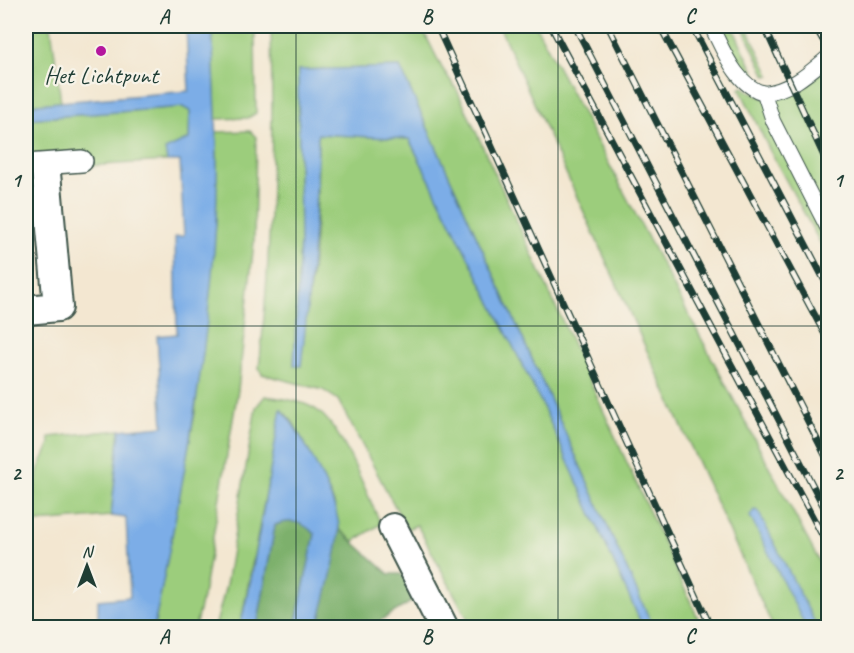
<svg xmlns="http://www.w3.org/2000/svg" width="854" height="653" viewBox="0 0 854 653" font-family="Caveat,sans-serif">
	<rect width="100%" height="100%" fill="#f7f3e8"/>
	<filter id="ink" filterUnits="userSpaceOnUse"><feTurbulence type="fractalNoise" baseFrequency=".0167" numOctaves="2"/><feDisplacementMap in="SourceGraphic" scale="12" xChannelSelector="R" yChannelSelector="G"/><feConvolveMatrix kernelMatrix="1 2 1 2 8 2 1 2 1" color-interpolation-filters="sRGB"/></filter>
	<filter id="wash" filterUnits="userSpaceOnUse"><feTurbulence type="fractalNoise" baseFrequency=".008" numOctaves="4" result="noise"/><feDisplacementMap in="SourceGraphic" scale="24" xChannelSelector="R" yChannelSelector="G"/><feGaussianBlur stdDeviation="1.35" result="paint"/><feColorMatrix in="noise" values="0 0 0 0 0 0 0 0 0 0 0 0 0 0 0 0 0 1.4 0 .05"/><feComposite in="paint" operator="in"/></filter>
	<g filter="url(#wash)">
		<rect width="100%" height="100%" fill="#f3e7d1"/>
		<path fill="#9ccd7c" stroke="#5e8558" stroke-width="1.5" d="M26,26H51L61,102L26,105Z
			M212,26H255L256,113L248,118L216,119Z
			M271,26H421L442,68L457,90L702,627H653L400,67L298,70L300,240L294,366C315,291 318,211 318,134L409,139L541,402L643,627H472L417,525L407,529L338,400L323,390L262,374L259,368C272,254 273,140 271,26Z
			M499,26H536L828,578V627H773Z
			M714,26H732L757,78L741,72Z
			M742,26H746L770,75L766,76Z
			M828,64V257L770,151L740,89L743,87C749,91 758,97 765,98C790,102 812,79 828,64Z
			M183,107L190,111L189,139L167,161L86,166L26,159V119Z
			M250,131L256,137L254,242L238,390L204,590L195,627L154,628L195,413L216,221L215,132Z
			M265,396C282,399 303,400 318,411C343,429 367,495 381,524L354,541L339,529L334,503L322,477L293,422L282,410L240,627L215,628L226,585L256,407Z
			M120,430L111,516L26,523V512L34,493L38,470L50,443L49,437Z"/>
		<path fill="#7db06c" stroke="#4e7650" stroke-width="1.5" d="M292,520L305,525L315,534L295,627L257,628L275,525Z
			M339,529L389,574H401L413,589L411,602L370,627L318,628Z"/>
		<path fill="#7cade7" stroke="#4e758e" stroke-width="1.5" d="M186,26H212C215,90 219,157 216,222C208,359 181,493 154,627H98V600L130,597L126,518L111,516L120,430L163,426L157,336L177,334L175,237L184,236L180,161H167L165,150L189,139L190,111L183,107L26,119V105L189,91Z
			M400,67L653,627H643L541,402L409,139L318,134C317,212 310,289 301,366H294L300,240L298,70Z
			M281,409C300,430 338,501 339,528C339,552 324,602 318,627H295L315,534C301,521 292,519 275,525L257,627H240L251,579Z
			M754,510L758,511L817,627H806L750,516Z"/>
	</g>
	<g filter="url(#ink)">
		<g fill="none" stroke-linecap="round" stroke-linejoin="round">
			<defs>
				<path id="service" d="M711,26C723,49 736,86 764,93L773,121L828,229
					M764,93C791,90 809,73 828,57"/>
				<path id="pedestrian" d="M26,165L82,161"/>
				<path id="minor" d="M26,310L58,307L46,173
					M393,528L444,628"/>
			</defs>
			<use href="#service" stroke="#3f564c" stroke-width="16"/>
			<use href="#pedestrian" stroke="#3f564c" stroke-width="24"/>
			<use href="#minor" stroke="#3f564c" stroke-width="32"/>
			<use href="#service" stroke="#fff" stroke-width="14"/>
			<use href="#pedestrian" stroke="#fff" stroke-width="21"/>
			<use href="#minor" stroke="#fff" stroke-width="28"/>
			<defs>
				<path id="rail" d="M437,26L711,628
					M551,26L828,546
					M575,26L828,515
					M608,26L828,461
					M660,26L828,340
					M692,26L828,287
					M764,26L828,165
					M815,26L828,49"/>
			</defs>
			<use href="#rail" stroke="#1f3d34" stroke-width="7"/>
			<use href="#rail" stroke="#f7f3e8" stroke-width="4.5" stroke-dasharray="14" stroke-linecap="butt"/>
		</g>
	</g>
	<path fill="none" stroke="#1f3d34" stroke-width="1.5" stroke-opacity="0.55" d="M296,26V628M558,26V628M26,326H828"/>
	<circle fill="#b5179e" stroke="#f7f3e8" stroke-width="2" cx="101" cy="51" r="6"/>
	<g text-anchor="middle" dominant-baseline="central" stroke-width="4.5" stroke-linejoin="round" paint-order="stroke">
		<g font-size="24" fill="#1f3d34" stroke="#f7f3e8">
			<text x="101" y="75">Het Lichtpunt</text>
		</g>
	</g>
	<rect width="854" height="653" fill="none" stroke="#f7f3e8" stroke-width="66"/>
	<g transform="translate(87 566)" stroke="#f7f3e8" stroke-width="4.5" paint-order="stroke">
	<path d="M0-4.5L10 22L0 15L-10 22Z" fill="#1f3d34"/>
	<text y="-9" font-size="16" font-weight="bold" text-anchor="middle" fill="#1f3d34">N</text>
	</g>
	<rect x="33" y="33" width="788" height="587" fill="none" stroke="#1f3d34" stroke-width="2"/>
	<g font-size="20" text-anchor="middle" font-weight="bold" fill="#1f3d34">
		<text x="164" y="23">A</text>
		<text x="427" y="23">B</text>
		<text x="690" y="23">C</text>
		<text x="16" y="187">1</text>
		<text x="838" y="187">1</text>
		<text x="16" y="480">2</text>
		<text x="838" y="480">2</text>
		<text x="164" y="643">A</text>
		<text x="427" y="643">B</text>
		<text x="690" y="643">C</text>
	</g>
</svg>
